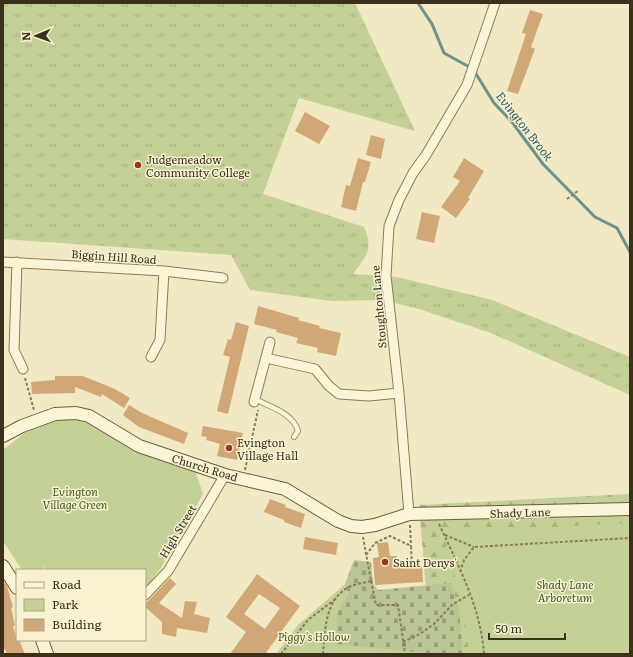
<svg xmlns="http://www.w3.org/2000/svg" width="633" height="657" viewBox="0 0 633 657" font-family="Literata,serif">
	<defs>
		<pattern id="grass-tufts" width="24" height="20" patternUnits="userSpaceOnUse"><rect width="24" height="20" fill="#c3d096"/><path d="M3 7l-1-3M5 7V3M7 7l1-3M15 17l-1-3M17 17v-4M19 17l1-3" fill="none" stroke="#a8b381"/></pattern>
		<pattern id="forest-firs" width="22" height="20" patternUnits="userSpaceOnUse"><rect width="22" height="20" fill="#c3d096"/><path d="M5 1l3.5 6h-7zM16 11l3.5 6h-7z" fill="#a8b381"/></pattern>
		<pattern id="cemetery-stones" width="16" height="16" patternUnits="userSpaceOnUse"><rect width="16" height="16" fill="#b9c595"/><path d="M2 7V4a2 2 0 0 1 4 0v3zM10 15v-3a2 2 0 0 1 4 0v3z" fill="#98a079"/></pattern>
	</defs>
	<rect width="100%" height="100%" fill="#f1e9c3"/>
	<path fill="url(#grass-tufts)" d="M3,3H355L415,131L299,98L263,194L364,227C374,250 366,256 353,274L397,277L492,300L630,357V395L491,333L419,309L383,300L331,301L250,290L231,255L3,239Z"/>
	<path fill="url(#forest-firs)" d="M630,494V556L545,654H438L426,591L419,505Z"/>
	<path fill="url(#cemetery-stones)" d="M354,560L371,562L373,583L378,590L451,583L459,610L463,654H350L331,649L333,614L348,595L345,584Z"/>
	<path fill="#c3d096" d="M61,419H77L94,425L195,470L203,494L162,566L145,589V570H48L44,567L41,570H22L3,541V450L27,431Z
		M630,523V654H469L462,597L445,548L451,532Z
		M345,584L348,595L337,613L336,644L435,654H276L298,625Z"/>
	<g fill="none" stroke-linecap="round" stroke-linejoin="round">
		<path stroke="#6b938e" stroke-width="3" d="M418,3L432,24L444,53L473,69L494,103L512,122L543,164L595,217L617,228L630,252"/>
	</g>
	<path fill="#d2a776" fill-rule="evenodd" d="M530,10L543,14L531,47L535,49L518,94L507,91L526,34L522,33Z
		M305,112L330,126L319,144L295,131Z
		M371,135L385,139L381,159L366,155Z
		M358,158L371,162L365,182H363L356,211L341,207L346,185L350,186Z
		M464,158L484,171L468,198L470,199L456,218L441,207L460,181L453,177Z
		M422,212L440,216L434,243L416,239Z
		M258,306L299,318L298,320L320,326L319,328L341,333L336,356L317,352L318,348L296,343L298,338L276,332L277,330L254,324Z
		M236,322L249,326L228,414L217,411L230,357L223,355L228,339L231,340Z
		M55,376H83L115,389L130,398L124,408L102,394L101,397L75,387V393L32,394L31,382L55,380Z
		M129,405L142,413L188,433L184,444L139,427L123,415Z
		M203,426L243,433L237,460L217,456L220,444L206,440L207,437L201,436Z
		M270,499L286,505L285,507L305,514L301,528L284,522V520L264,512Z
		M305,537L338,543L336,555L303,549Z
		M388,542L390,556H397L398,568L422,565L423,582L375,585L373,558L379,557L377,543Z
		M257,574L300,606L265,654H230L246,632L226,617ZM259,594L280,608L265,629L244,614Z
		M170,578L176,584L159,603L182,618L185,601L197,602L194,614L210,618L207,633L177,628L176,637L162,634V622L145,607V604Z
		M3,581L7,586L13,607L11,608L15,625L13,626L17,640H19L25,654H7L3,646Z"/>
	<g fill="none" stroke-linecap="round" stroke-linejoin="round">
		<defs>
			<path id="lane" d="M255,399C270,407 293,413 298,431L294,437"/>
			<path id="street" d="M3,262L164,271L223,278
				M17,262L14,350L23,369
				M151,357L160,340L164,271
				M266,358L315,369L329,386L339,394L369,396L399,393
				M254,402L270,342
				M409,514L399,393L386,276L389,226L399,200L413,173L426,155L467,85L495,3
				M145,595L168,571L225,475"/>
			<path id="secondary" d="M3,436L22,426L55,414L76,413L89,416L139,446L225,475L285,489L338,521L351,526L362,527L375,525L409,514L630,509
				M3,566L17,588
				M42,640L47,654"/>
		</defs>
		<use href="#lane" stroke="#8d7b58" stroke-width="6"/>
		<use href="#street" stroke="#8d7b58" stroke-width="11"/>
		<use href="#secondary" stroke="#6f5b3b" stroke-width="14"/>
		<path stroke="#8d7b58" stroke-width="2" stroke-dasharray="3 2" stroke-linecap="butt" d="M567,199L579,190
			M25,378L34,410
			M245,470L258,410
			M439,524C458,565 481,608 484,654
			M410,525L411,546
			M445,535L474,547
			M3,536H4
			M366,555L375,543L390,536L411,546L412,566
			M460,572L464,560L474,547L630,538
			M371,581L376,605H398L405,654
			M403,642L420,634L434,624L453,604L469,595
			M281,654L308,620L334,600
			M323,654C325,630 325,599 349,587C355,584 364,583 371,581L363,537"/>
		<use href="#lane" stroke="#fbf5d7" stroke-width="4.5"/>
		<use href="#street" stroke="#fbf5d7" stroke-width="9"/>
		<use href="#secondary" stroke="#fbf5d7" stroke-width="12"/>
	</g>
	<g fill="#a13224" stroke="#f8f2d3" stroke-width="1.5">
		<circle cx="138" cy="165" r="4"/>
		<circle cx="229" cy="448" r="4"/>
		<circle cx="385" cy="562" r="4"/>
	</g>
	<g text-anchor="middle" dominant-baseline="central" stroke-width="3" stroke-linejoin="round" paint-order="stroke">
		<g font-size="11" fill="#3c301d" stroke="#f8f2d3" text-anchor="start">
			<text x="146" y="159">Judgemeadow<tspan x="146" dy="13">Community College</tspan></text>
			<text x="237" y="442">Evington<tspan x="237" dy="13">Village Hall</tspan></text>
			<text x="393" y="562">Saint Denys'</text>
		</g>
		<g font-size="11" fill="#3c301d" stroke="#f8f2d3">
			<text transform="translate(114 256) rotate(4)">Biggin Hill Road</text>
			<text transform="translate(378 307) rotate(-95)">Stoughton Lane</text>
			<text transform="translate(205 467) rotate(17)">Church Road</text>
			<text transform="translate(520 512) rotate(-2)">Shady Lane</text>
			<text transform="translate(177 531) rotate(-59)">High Street</text>
		</g>
		<g font-size="11" font-style="italic" fill="#455a22" stroke="#f8f2d3">
			<text x="75" y="491">Evington<tspan x="75" dy="13">Village Green</tspan></text>
			<text x="565" y="584">Shady Lane<tspan x="565" dy="13">Arboretum</tspan></text>
			<text x="314" y="636">Piggy's Hollow</text>
		</g>
		<g font-size="12" font-style="italic" fill="#2c5a5d" stroke="#f8f2d3">
			<text transform="translate(525 126) rotate(52)">Evington Brook</text>
		</g>
	</g>
	<rect width="633" height="657" fill="none" stroke="#3c301d" stroke-width="8"/>
	<rect x="16" y="569" width="130" height="72" fill="#f8f2d3" stroke="#ada48a"/>
	<rect x="24" y="582" width="20" height="6" fill="#fbf5d7" stroke="#ada48a"/>
	<text x="52" y="589" font-size="12" fill="#3c301d">Road</text>
	<rect x="24" y="599" width="20" height="12" fill="#c3d096" stroke="#ada48a"/>
	<text x="52" y="609" font-size="12" fill="#3c301d">Park</text>
	<rect x="24" y="619" width="20" height="12" fill="#d2a776" stroke="#ada48a"/>
	<text x="52" y="629" font-size="12" fill="#3c301d">Building</text>
	<g transform="translate(36 36) rotate(268)" stroke="#f8f2d3" stroke-width="3" paint-order="stroke">
	<path d="M0-3L7 15L0 10L-7 15Z" fill="#3c301d"/>
	<text y="-6" font-size="11" font-weight="bold" text-anchor="middle" fill="#3c301d">N</text>
	</g>
	<path d="M489 633v6h76v-6" fill="none" stroke="#3c301d" stroke-width="2"/>
	<text x="495" y="633" font-size="12" fill="#3c301d" stroke="#f8f2d3" stroke-width="3" paint-order="stroke">50 m</text>
</svg>
